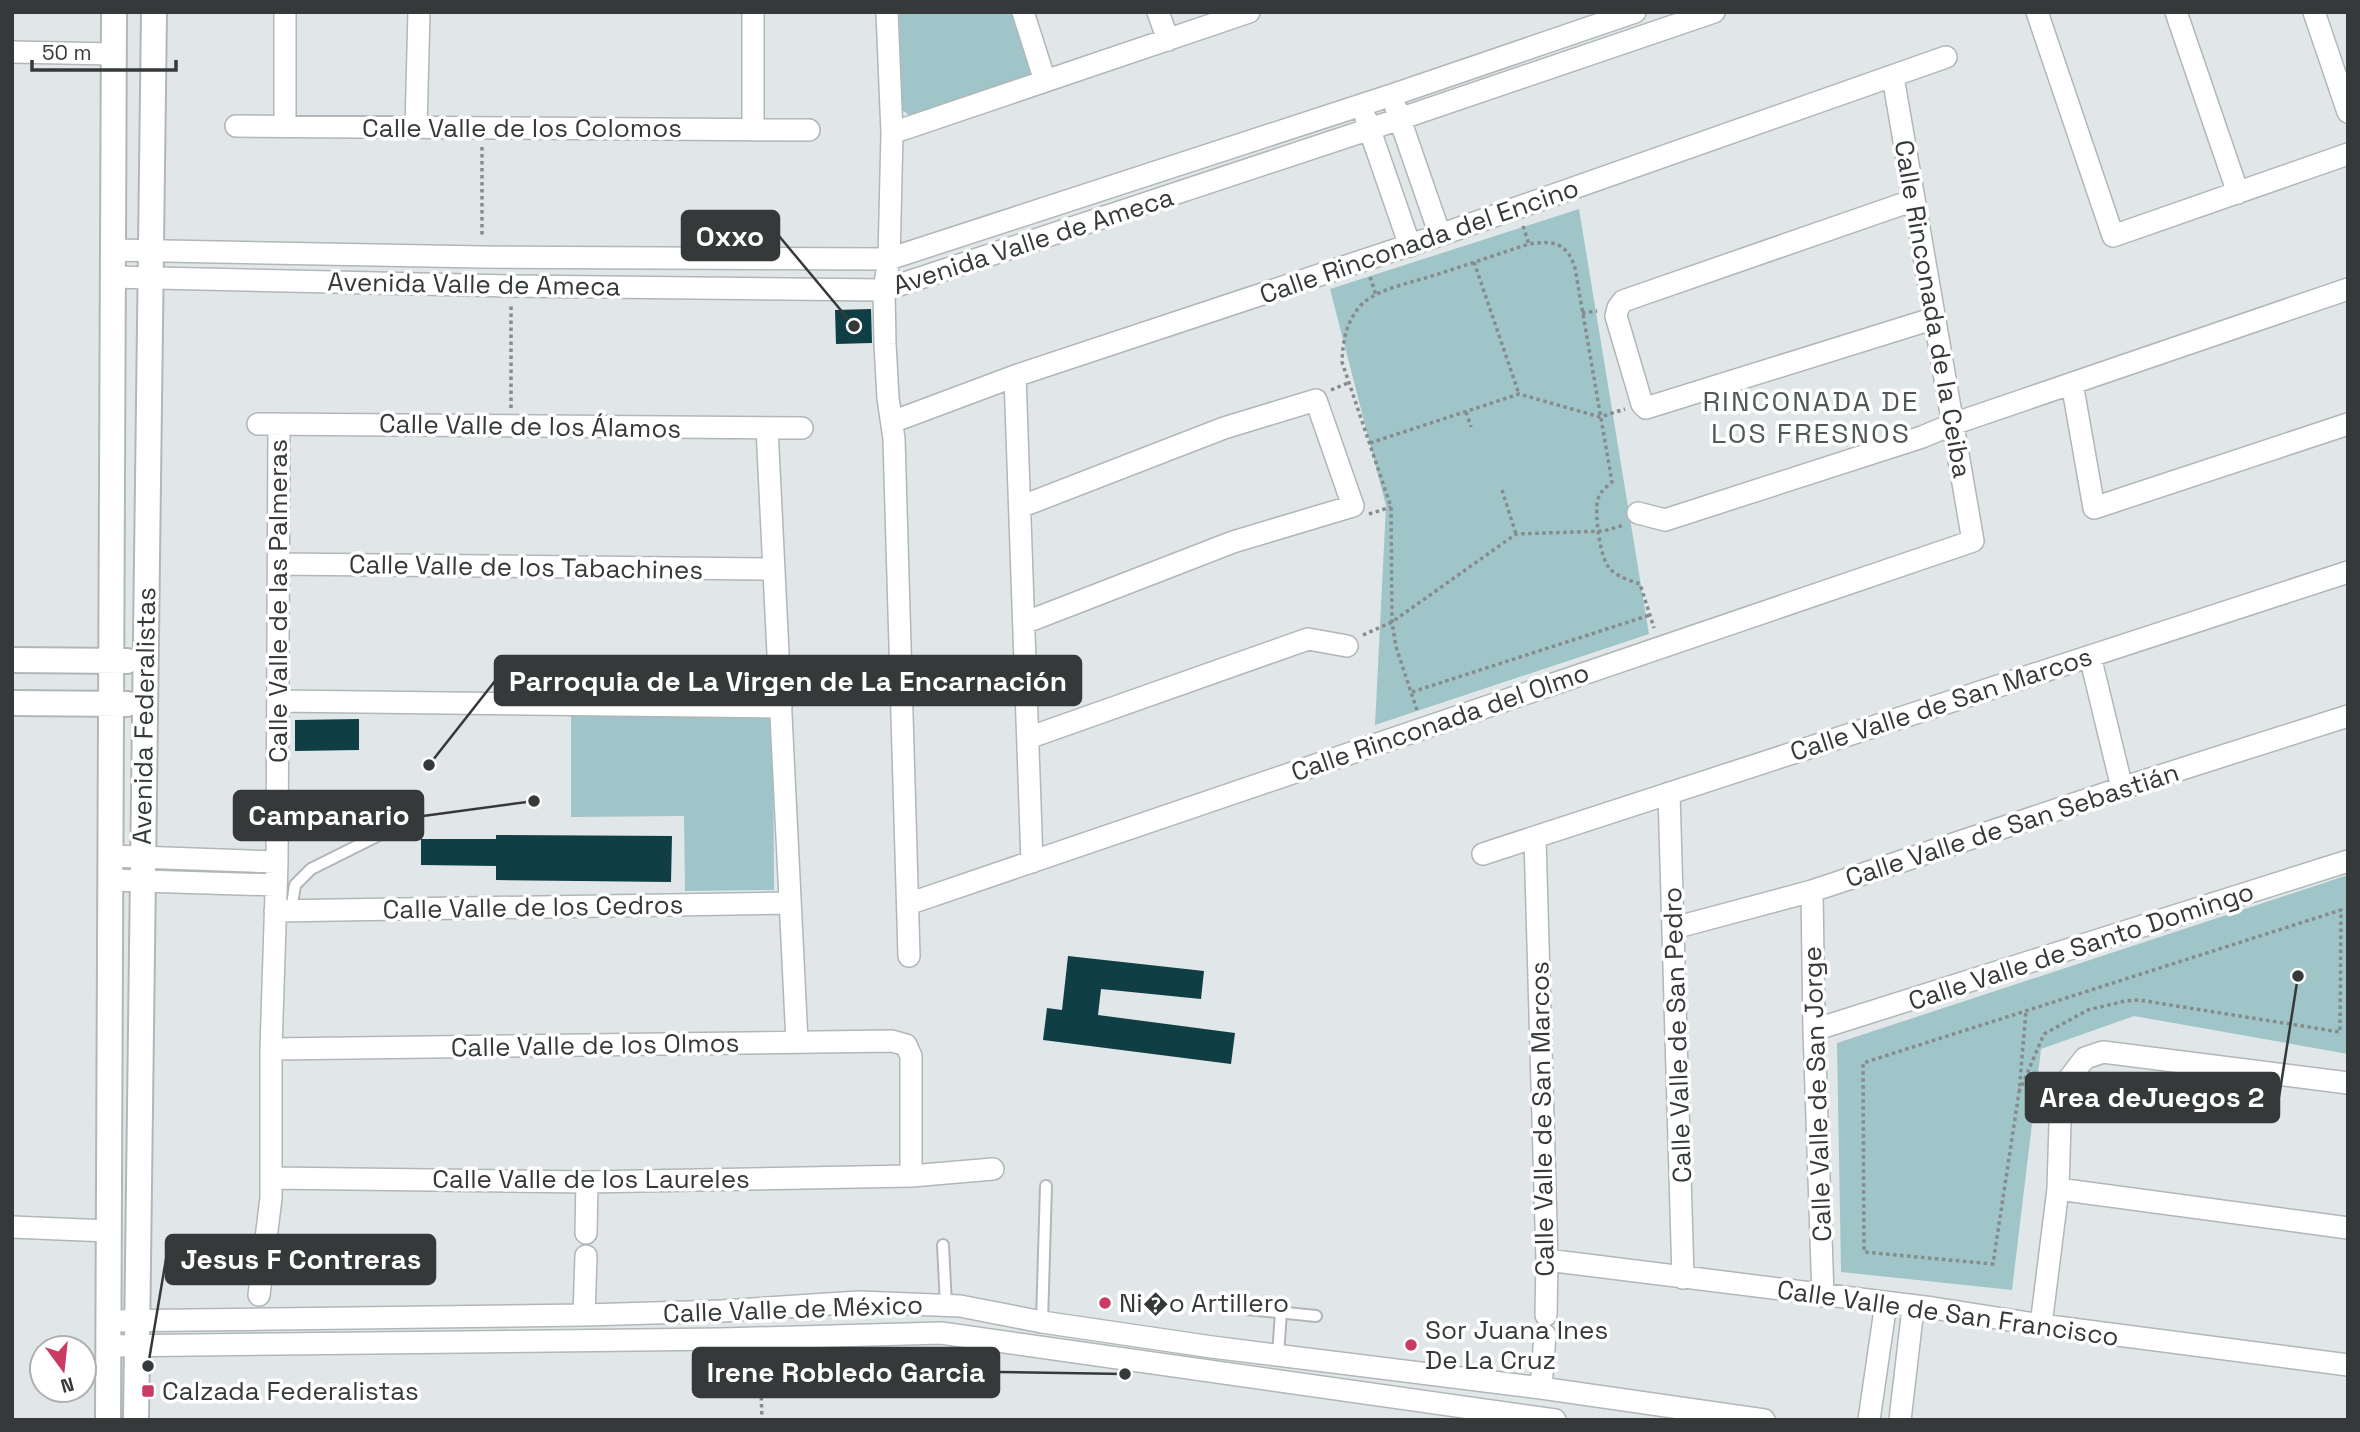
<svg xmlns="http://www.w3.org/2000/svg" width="2360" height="1432" viewBox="0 0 2360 1432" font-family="'Space Grotesk',sans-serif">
	<rect width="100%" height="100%" fill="#e1e7e8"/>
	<path fill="#9fc5c9" d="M899,12H1019L1038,80L916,120L902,110Z
		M1579,209L1649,634L1375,725L1386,506L1330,289Z
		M773,712L774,890L685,891L684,816L571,817V713Z
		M2348,875V1054L2134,1016L2041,1049L2012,1290L1841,1272L1837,1043Z"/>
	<path fill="#0f3f44" d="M871,309L872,343L836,344L835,310Z
		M359,719V750L295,751V720Z
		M496,835L672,836L671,882L496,880V866L421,865V839H496Z
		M1068,956L1204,971L1201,999L1101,989L1098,1015L1235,1033L1231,1064L1043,1040L1047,1008L1062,1010Z"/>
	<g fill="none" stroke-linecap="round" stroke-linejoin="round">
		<defs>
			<path id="service" d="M291,911L295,885L311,869L399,825
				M943,1245L946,1305
				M1247,1309L1316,1316
				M1042,1322L1046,1186
				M1278,1355L1281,1312"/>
			<path id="minor" d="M753,12V130
				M887,12L892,133L889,259L884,290L885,344L888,398L894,439L909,956
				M1023,12L1045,81
				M1158,12L1168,40
				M2037,12L2113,236L2348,154
				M2176,12L2238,193
				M2314,12L2348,112
				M12,52L114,54
				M1396,108L1440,235
				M1366,119L1410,246
				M236,126L809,130
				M285,126V12
				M416,127L419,12
				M892,133L1249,12
				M1914,200L1623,301L1618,308L1616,316L1642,404L1646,408L1935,318
				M113,250L482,257L889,259L1392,95L1635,12
				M112,277L511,286L884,290L1370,129L1714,12
				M1015,376L1032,862
				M2072,383L2094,508L2348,424
				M892,422L1015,376L1440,235L1946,57
				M258,424L802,428
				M767,428L797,1042
				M1020,507L1224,428L1316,400L1353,506L1233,542L1024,623
				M1638,513L1665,520L1922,437L1953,424L2348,289
				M279,564L774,569
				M2090,656L2122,788
				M278,701L781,707
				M1028,738L1308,639L1347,646
				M1669,793L1683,1278
				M1535,838L1547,1260L1546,1315
				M1483,854L2348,572
				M110,856L277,862
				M110,880L276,885
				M1812,891L1814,1030L1823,1296
				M908,904L1973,541L1893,77
				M275,911L790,903
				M1674,928L1812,891L2122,788L2348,716
				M1814,1030L2348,861
				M271,1049L892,1041L906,1045L911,1056V1176
				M271,1178L587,1182L911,1176L993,1169
				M2058,1189L2348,1228
				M12,1227L108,1231
				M586,1233L587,1182
				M1547,1260L1933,1308L2041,1325L2348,1365
				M259,1295L271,1198V1049L277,862L279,424
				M584,1315L586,1256
				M108,1321L584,1315L722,1311L859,1302L960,1306L1042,1322L1212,1347L1541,1388L1764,1420
				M2041,1325L2058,1189L2061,1089L2085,1058L2103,1052L2348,1083
				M108,1346L722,1339L941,1333L1555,1420
				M1541,1388L1545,1335
				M1869,1420L1886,1303
				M1900,1420L1913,1308"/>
			<path id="tertiary" d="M12,660L127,661
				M12,703L127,704
				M108,1420L114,12
				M136,1420L154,12"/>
		</defs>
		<use href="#service" stroke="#b1b7b8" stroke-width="14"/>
		<use href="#minor" stroke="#b1b7b8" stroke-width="24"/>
		<use href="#tertiary" stroke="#b1b7b8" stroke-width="28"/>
		<path stroke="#868b8b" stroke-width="3.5" stroke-dasharray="3.5 3.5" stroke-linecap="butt" d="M482,147V237
			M1523,226L1529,244
			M1474,262L1519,394
			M1370,277L1376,295
			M1582,313L1597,311
			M1331,390L1348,383
			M511,408V304
			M1466,412L1471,427
			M1370,443L1519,394L1600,417L1625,409
			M1502,490L1516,534
			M1369,514L1391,507
			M1363,635L1392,622L1516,534L1604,531L1624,525
			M1412,692L1650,615
			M1417,710L1396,647L1392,622L1391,507L1342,362C1343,340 1346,323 1360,306C1377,288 1412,283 1435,275C1467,265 1498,254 1529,244C1554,240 1567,243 1575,268L1612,482C1606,487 1600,492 1598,499C1594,513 1600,559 1610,569C1617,576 1630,581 1640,584L1654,628
			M2019,1092L2044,1034L2088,1010L2125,1001L2139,1000L2340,1032L2341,910L1863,1063L1864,1252L1993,1264L2019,1092L2026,1011
			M760,1355L762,1420"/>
		<use href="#service" stroke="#fff" stroke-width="10"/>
		<use href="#minor" stroke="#fff" stroke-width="21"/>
		<use href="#tertiary" stroke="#fff" stroke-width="24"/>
	</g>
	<g fill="#c93b63" stroke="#fff" stroke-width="2.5">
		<circle cx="1105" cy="1303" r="7"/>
		<circle cx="1411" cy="1345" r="7"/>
		<rect x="141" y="1384" width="14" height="14" rx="3.5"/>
	</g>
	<g text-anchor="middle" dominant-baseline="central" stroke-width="7" stroke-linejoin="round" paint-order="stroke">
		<g font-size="26" fill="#363939" stroke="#fff">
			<text x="522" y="128">Calle Valle de los Colomos</text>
			<text transform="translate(1033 241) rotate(-18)">Avenida Valle de Ameca</text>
			<text transform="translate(1419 241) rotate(-19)">Calle Rinconada del Encino</text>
			<text transform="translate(474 284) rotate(1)">Avenida Valle de Ameca</text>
			<text transform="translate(1933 309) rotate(80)">Calle Rinconada de la Ceiba</text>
			<text transform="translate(530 426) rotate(1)">Calle Valle de los Álamos</text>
			<text transform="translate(526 567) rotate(1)">Calle Valle de los Tabachines</text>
			<text transform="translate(278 601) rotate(-90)">Calle Valle de las Palmeras</text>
			<text transform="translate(1941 704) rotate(-18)">Calle Valle de San Marcos</text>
			<text transform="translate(144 716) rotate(-89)">Avenida Federalistas</text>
			<text transform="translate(1440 722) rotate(-19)">Calle Rinconada del Olmo</text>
			<text transform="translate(2012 825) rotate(-18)">Calle Valle de San Sebastián</text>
			<text transform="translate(533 907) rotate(-1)">Calle Valle de los Cedros</text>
			<text transform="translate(2081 946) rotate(-18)">Calle Valle de Santo Domingo</text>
			<text transform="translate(1677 1035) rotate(-92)">Calle Valle de San Pedro</text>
			<text transform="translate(595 1045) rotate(-1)">Calle Valle de los Olmos</text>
			<text transform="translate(1817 1094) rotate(-92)">Calle Valle de San Jorge</text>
			<text transform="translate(1542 1119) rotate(-91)">Calle Valle de San Marcos</text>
			<text x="591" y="1179">Calle Valle de los Laureles</text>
			<text transform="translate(793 1309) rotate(-2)">Calle Valle de México</text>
			<text transform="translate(1948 1313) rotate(8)">Calle Valle de San Francisco</text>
		</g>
		<g font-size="26" fill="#363939" stroke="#fff" text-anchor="start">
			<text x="1119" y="1303">Ni�o Artillero</text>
			<text x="1425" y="1330">Sor Juana Ines<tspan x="1425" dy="30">De La Cruz</tspan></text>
			<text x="162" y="1391">Calzada Federalistas</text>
		</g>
		<g font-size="28" letter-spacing="2" fill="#525758" stroke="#fff">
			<text x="1811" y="401">RINCONADA DE<tspan x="1811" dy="32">LOS FRESNOS</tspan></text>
		</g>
	</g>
	<path fill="none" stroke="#363939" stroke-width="2.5" d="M854 326L779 236M429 765L495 681M534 801L423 816M2298 976L2279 1097M148 1366L166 1259M1125 1374L999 1372"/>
	<g fill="#363939" stroke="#fff" stroke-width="2.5">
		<circle cx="854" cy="326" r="7"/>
		<circle cx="429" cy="765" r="7"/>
		<circle cx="534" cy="801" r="7"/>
		<circle cx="2298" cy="976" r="7"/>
		<circle cx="148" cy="1366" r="7"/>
		<circle cx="1125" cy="1374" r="7"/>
	</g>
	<g fill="#363939" stroke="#363939" stroke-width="2.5">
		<rect x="682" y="211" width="97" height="49" rx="7"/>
		<rect x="495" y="656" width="586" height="49" rx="7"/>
		<rect x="234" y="791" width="189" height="49" rx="7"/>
		<rect x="2026" y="1073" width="253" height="49" rx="7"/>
		<rect x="166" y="1235" width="269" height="49" rx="7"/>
		<rect x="693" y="1348" width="306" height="49" rx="7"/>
	</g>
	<g font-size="28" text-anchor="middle" font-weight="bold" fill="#fff">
		<text x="730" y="246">Oxxo</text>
		<text x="788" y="691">Parroquia de La Virgen de La Encarnación</text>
		<text x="329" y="825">Campanario</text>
		<text x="2152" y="1107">Area deJuegos 2</text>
		<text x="301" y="1269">Jesus F Contreras</text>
		<text x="846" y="1382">Irene Robledo Garcia</text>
	</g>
	<rect width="2360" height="1432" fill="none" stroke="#363939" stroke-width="28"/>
	<g transform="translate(63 1369) rotate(165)"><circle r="33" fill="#ffffff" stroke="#afb0b0" stroke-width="2"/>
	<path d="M0-5L12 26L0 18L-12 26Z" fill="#c93b63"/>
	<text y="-10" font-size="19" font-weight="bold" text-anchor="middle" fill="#363939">N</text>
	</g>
	<path d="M32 60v10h144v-10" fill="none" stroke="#363939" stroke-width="3.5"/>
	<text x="42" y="60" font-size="21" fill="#363939" stroke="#ffffff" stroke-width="5" paint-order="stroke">50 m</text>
</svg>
